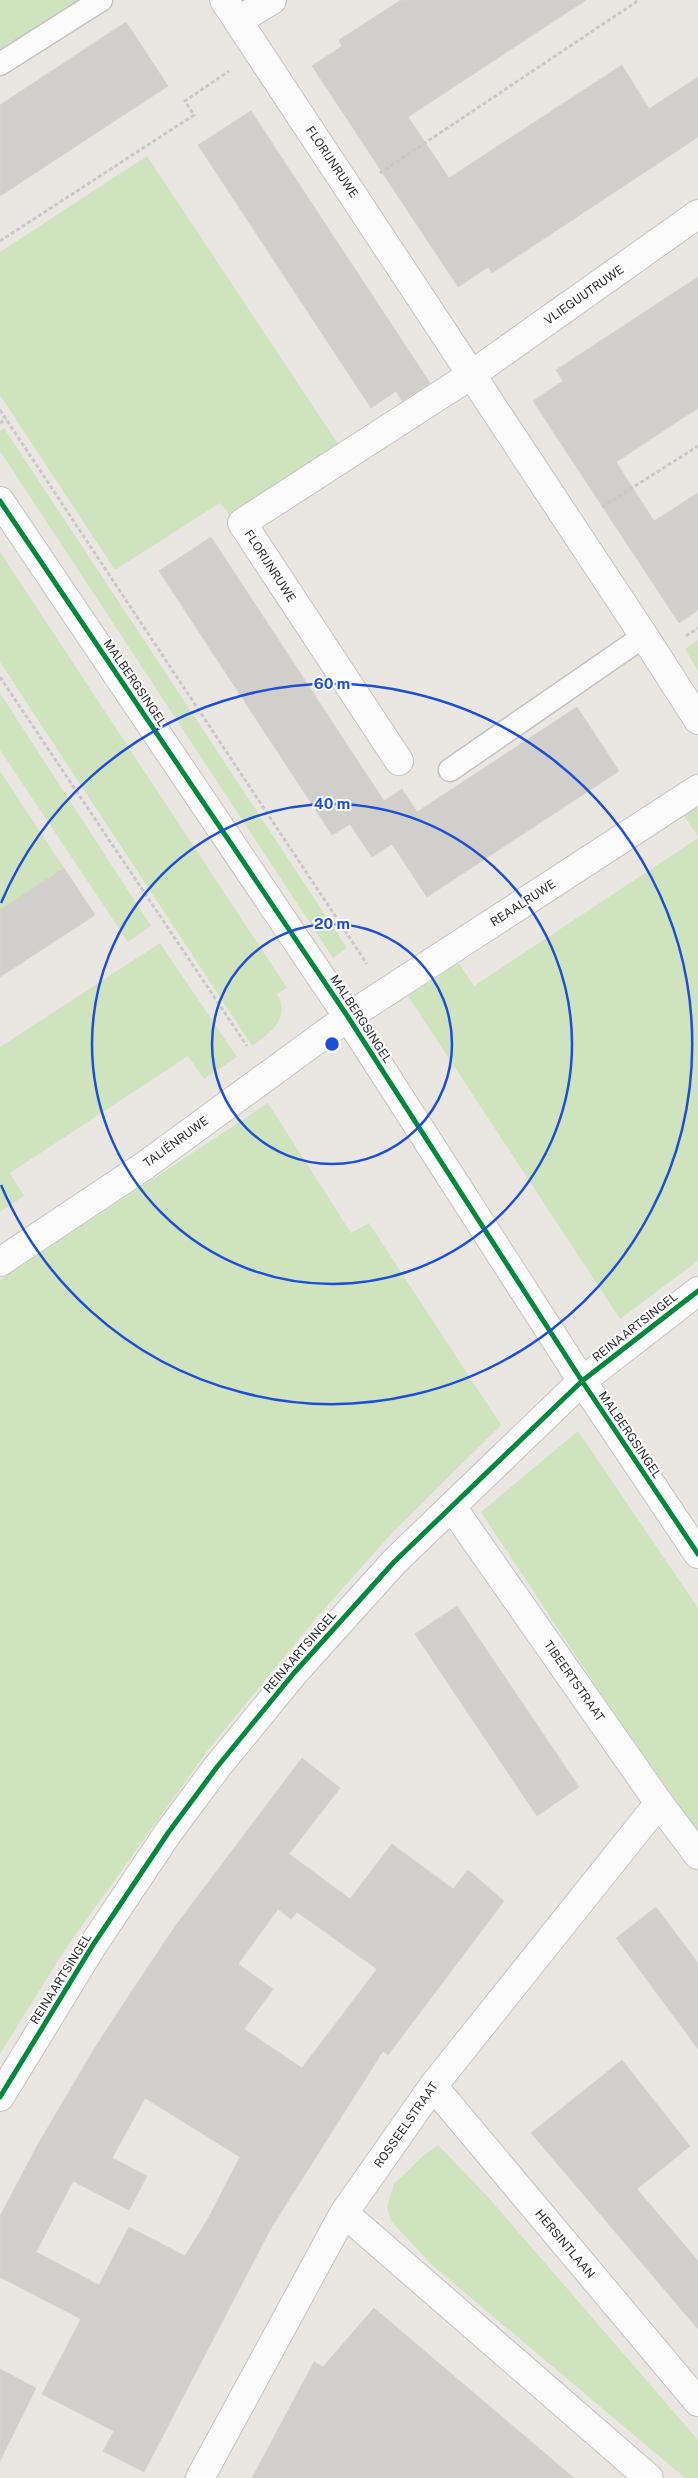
<svg xmlns="http://www.w3.org/2000/svg" width="698" height="2478" viewBox="0 0 698 2478" font-family="'Public Sans',sans-serif">
	<rect width="100%" height="100%" fill="#eae7e3"/>
	<path fill="#cee3be" d="M0,0H87L0,56Z
		M147,156L340,447L232,517L220,503L115,570L0,395V252Z
		M4,428L347,948L333,958L0,451V431Z
		M0,552L287,988L277,994C291,1019 270,1033 252,1046L0,662Z
		M698,640V671L685,649Z
		M0,693L151,926L128,942L0,750Z
		M0,771L64,868L0,910Z
		M698,807V836L683,815Z
		M698,838V1261L620,1319L408,996L459,963L474,986Z
		M160,943L237,1057L204,1079L188,1056L10,1173L24,1196L0,1212V1047Z
		M268,1103L351,1233L369,1223L501,1425L391,1534L311,1624L208,1750L64,1951L0,2054V1280Z
		M578,1431L698,1608V1832L602,1695L481,1512Z
		M438,2145L488,2197L698,2440V2478H685L432,2265L391,2221L387,2207L394,2184L424,2155Z"/>
	<path fill="#d1cfcc" stroke="#d5d3cf" fill-rule="evenodd" d="M401,0H586L408,117L449,178L622,65L649,109L698,77V137L492,273L488,267L458,287L312,66L342,46L339,40Z
		M126,22L168,86L0,196V105Z
		M251,111L430,383L402,401L396,391L371,408L198,145Z
		M698,277V408L616,462L654,521L698,493V610L679,623L533,401L563,381L556,370Z
		M211,537L384,801L402,789L417,812L577,707L619,771L427,897L392,844L372,857L350,824L332,835L159,571Z
		M64,868L95,915L0,977V910Z
		M457,1606L579,1787L537,1816L415,1634Z
		M302,1758L340,1788L289,1854L350,1899L392,1844L453,1889L468,1870L504,1901L388,2055L383,2051L271,2228L144,2472L103,2451L114,2431L42,2394L81,2319L0,2277V2216L37,2146L94,2049L134,1988L176,1925ZM278,1909L291,1919L297,1912L377,1969L302,2068L244,2029L273,1989L238,1964ZM145,2098L240,2157L209,2217L185,2256L129,2227L99,2285L36,2252L73,2181L129,2210L147,2176L112,2158Z
		M656,1907L698,1963V2049L616,1938Z
		M622,2060L690,2146L637,2189L698,2261V2329L531,2133Z
		M374,2308L521,2433L574,2478H252L314,2362L323,2367Z
		M0,2369L36,2388L0,2461Z"/>
	<g fill="none" stroke-linecap="round" stroke-linejoin="round">
		<defs>
			<path id="service" d="M0,64L101,0
				M450,770L644,636"/>
			<path id="minor" d="M224,0L644,636L698,720
				M238,21L272,0
				M399,761L242,523L471,375L698,214
				M0,1262L144,1166L348,1017L698,789
				M452,1507L659,1803L698,1855
				M433,2086L698,2402
				M0,2097L93,1945L168,1833L217,1767L294,1673L394,1562L582,1381L698,1291
				M344,2213L649,2478
				M200,2478L344,2213L433,2086L659,1803"/>
			<path id="tertiary" d="M0,501L348,1017L582,1381L698,1554"/>
		</defs>
		<use href="#service" stroke="#c4c3c3" stroke-width="25"/>
		<use href="#minor" stroke="#c4c3c3" stroke-width="30"/>
		<use href="#tertiary" stroke="#c4c3c3" stroke-width="30"/>
		<path stroke="#c8c8c8" stroke-width="3" stroke-dasharray="4 2.5" stroke-linecap="butt" d="M380,173L639,0
			M0,241L194,115L185,101L229,71
			M0,410L367,964
			M0,423L6,419
			M602,507L698,446
			M686,636L698,628
			M0,677L247,1046"/>
		<use href="#service" stroke="#fcfbfb" stroke-width="22"/>
		<use href="#minor" stroke="#fcfbfb" stroke-width="28"/>
		<use href="#tertiary" stroke="#fcfbfb" stroke-width="28"/>
		<defs>
			<path id="cycleway" d="M0,501L348,1017L582,1381L698,1554
				M0,2097L93,1945L168,1833L217,1767L294,1673L394,1562L582,1381L698,1291"/>
		</defs>
		<use href="#cycleway" stroke="#fff" stroke-width="8"/>
		<use href="#cycleway" stroke="#00873e" stroke-width="5"/>
	</g>
	<g fill="none" stroke="#1d4ed8" stroke-width="2.5">
		<circle cx="332" cy="1044" r="120"/>
		<circle cx="332" cy="1044" r="240"/>
		<path d="M1 903A360 360 0 1 1 1 1185"/>
	</g>
	<g text-anchor="middle" dominant-baseline="central" stroke-width="4" stroke-linejoin="round" paint-order="stroke">
		<g font-size="12" fill="#2d2d2d" stroke="#fff">
			<text transform="translate(332 162) rotate(56)">FLORIJNRUWE</text>
			<text transform="translate(584 295) rotate(-35)">VLIEGUUTRUWE</text>
			<text transform="translate(270 566) rotate(57)">FLORIJNRUWE</text>
			<text transform="translate(135 683) rotate(56)">MALBERGSINGEL</text>
			<text transform="translate(523 903) rotate(-33)">REAALRUWE</text>
			<text transform="translate(361 1019) rotate(57)">MALBERGSINGEL</text>
			<text transform="translate(176 1142) rotate(-36)">TALIËNRUWE</text>
			<text transform="translate(635 1327) rotate(-38)">REINAARTSINGEL</text>
			<text transform="translate(630 1435) rotate(56)">MALBERGSINGEL</text>
			<text transform="translate(300 1652) rotate(-49)">REINAARTSINGEL</text>
			<text transform="translate(574 1681) rotate(55)">TIBEERTSTRAAT</text>
			<text transform="translate(61 1979) rotate(-58)">REINAARTSINGEL</text>
			<text transform="translate(406 2125) rotate(-55)">ROSSEELSTRAAT</text>
			<text transform="translate(565 2244) rotate(50)">HERSINTLAAN</text>
		</g>
	</g>
	<circle cx="332" cy="1044" r="8" fill="#1d4ed8" stroke="#fff" stroke-width="2.5"/>
	<g font-size="15" text-anchor="middle" font-weight="bold" fill="#1d4ed8" stroke="#fff" stroke-width="4" stroke-linejoin="round" paint-order="stroke">
		<text x="332" y="689">60 m</text>
		<text x="332" y="809">40 m</text>
		<text x="332" y="929">20 m</text>
	</g>
</svg>
